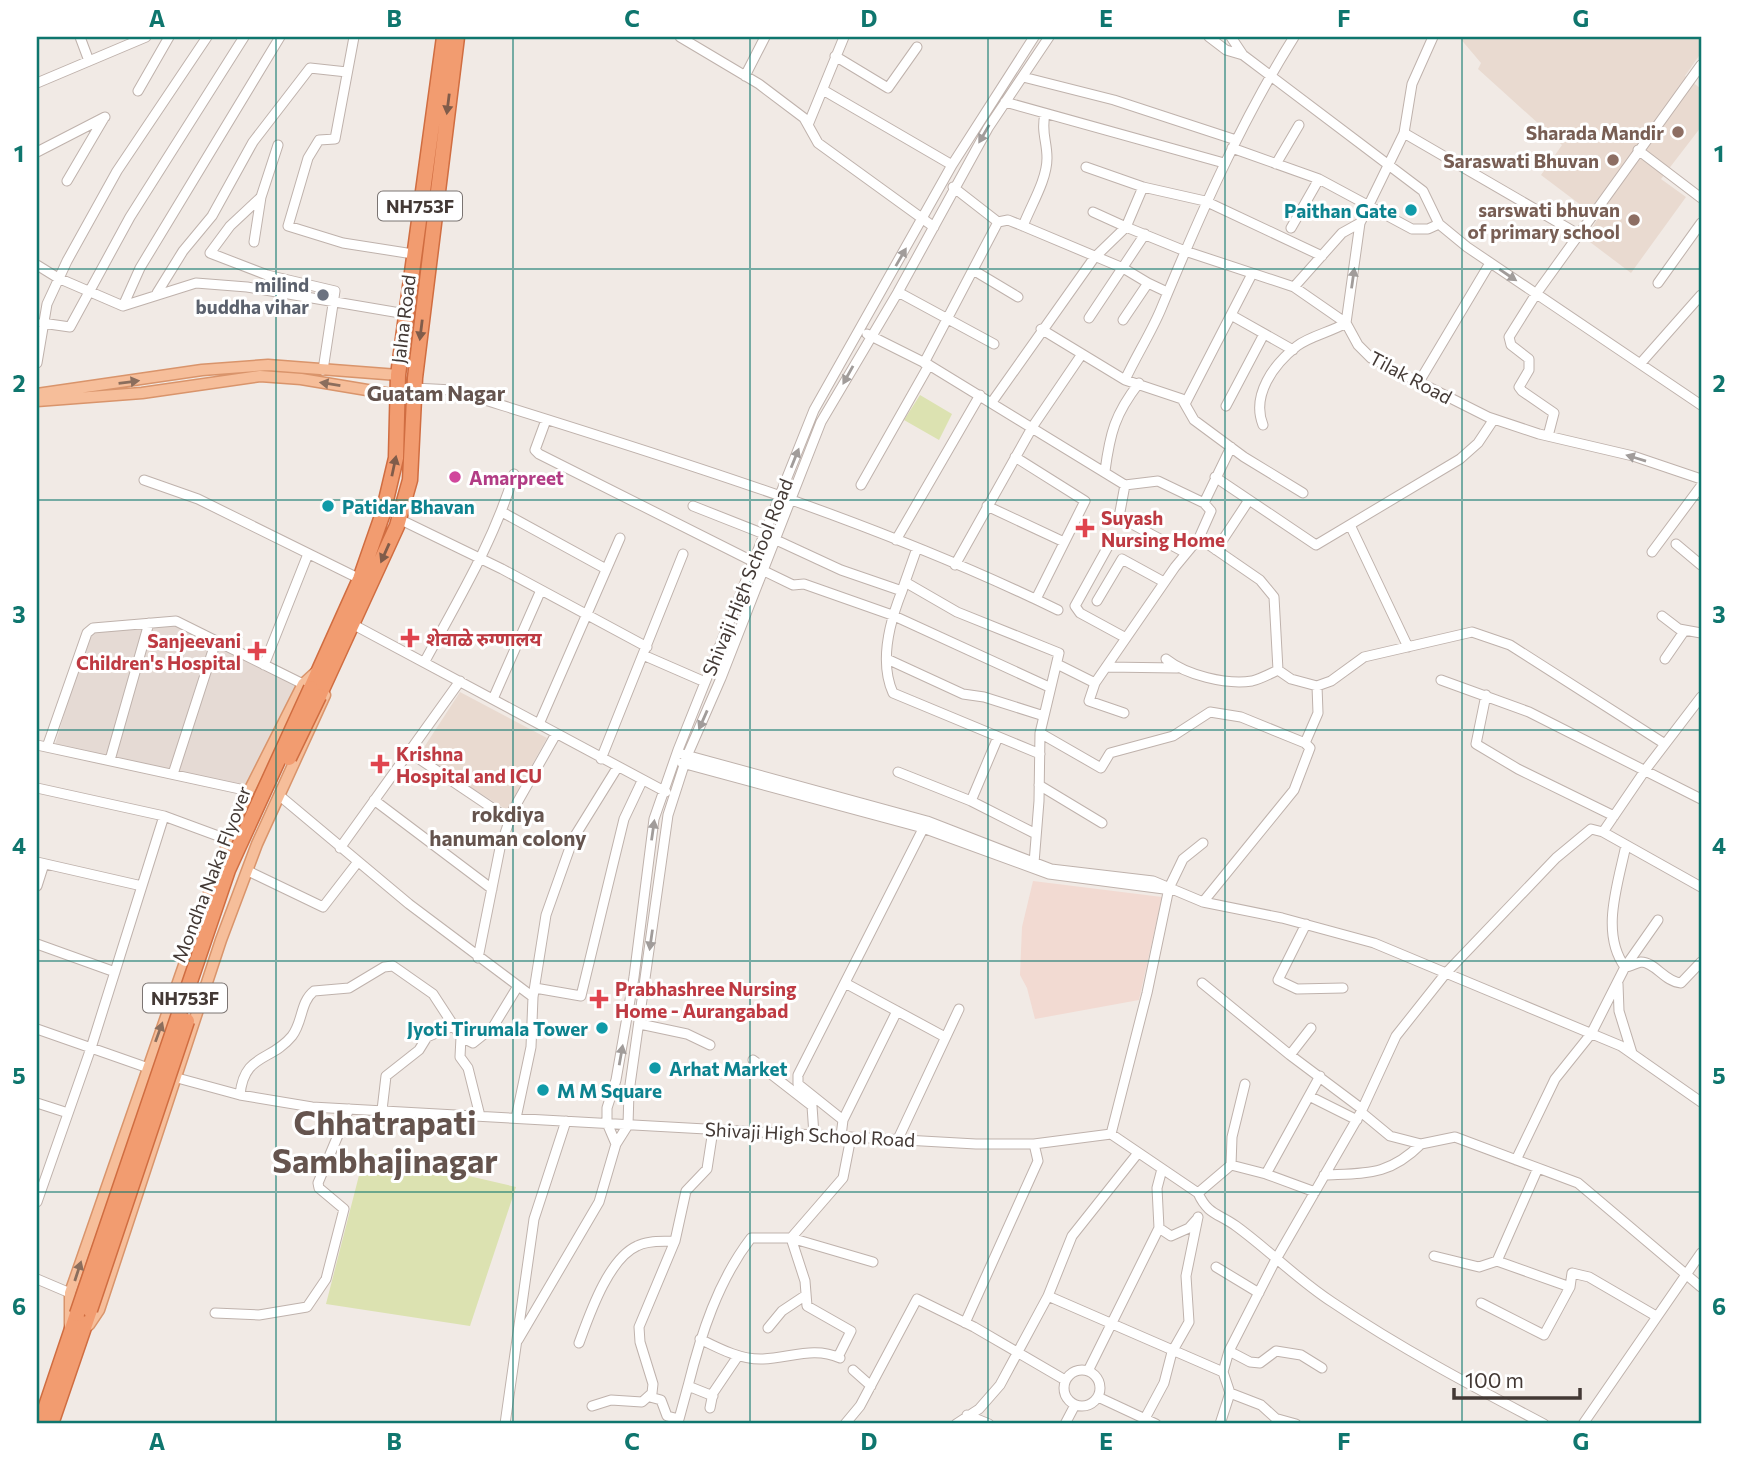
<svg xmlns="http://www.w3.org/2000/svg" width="1738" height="1461" viewBox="0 0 1738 1461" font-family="Commissioner,'Noto Sans Devanagari',sans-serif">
	<rect width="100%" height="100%" fill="#f1eae5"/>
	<path fill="#e5dad4" d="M178,620L303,684L248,791L54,748L90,628Z"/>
	<path fill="#f2dad2" d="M1033,881L1162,897L1139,1000L1035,1019L1027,988L1020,975L1022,927Z"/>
	<path fill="#e9dad0" d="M1459,37H1701V53L1685,76L1701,89V127L1661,179L1686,197L1631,273L1586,239L1598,218L1541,175L1562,145L1478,69L1481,63Z
		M460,692L547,738L507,810L419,755Z"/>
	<path fill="#dce2b1" d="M920,395L952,414L939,440L904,420Z
		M365,1152L516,1187L470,1326L326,1304Z"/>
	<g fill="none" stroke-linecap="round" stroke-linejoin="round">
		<defs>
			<path id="minor" d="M80,37L89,61
				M354,37L335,139L319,140L308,158L288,226L343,243L413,254
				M680,37L759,84L804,118L818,143L934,227
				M1209,37L1226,50L1243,55
				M1231,37L1243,55L1423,191L1439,224L1467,247L1701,405
				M1433,37L1412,84L1404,133L1360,223L1346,323L1358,345L1371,358L1488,417L1539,434L1633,456L1701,479
				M835,56L888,88L917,47
				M745,76L765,37
				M1023,77L1114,100L1236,140
				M37,83L146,37
				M823,90L952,165
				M138,91L169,37
				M1005,102L1224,163
				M808,125L844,37
				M1404,133L1578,234
				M1232,148L1319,179L1412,229H1428L1439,224
				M1638,150L1701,198
				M37,152L105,117
				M1276,164L1299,125
				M1086,167L1143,187L1205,201L1322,256
				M67,181L104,118
				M953,187L998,222L1008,220L1023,226L1123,268L1148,283
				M261,197L230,226L210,253L267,275L335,291L323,370
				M1093,212L1126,227L1143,187
				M1023,226C1031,205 1047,180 1047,158C1047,141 1041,132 1045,114
				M1291,228L1319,179
				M254,242L261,197L278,145
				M37,265L58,278L123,306L196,283L247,287L406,314
				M973,270L1018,297
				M1658,283L1701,223
				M1294,287L1342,233L1360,223
				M898,292L994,344
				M157,293L183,251L212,216L253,142L310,68L347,72
				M123,306L140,268L280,37
				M1231,315L1293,350
				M1089,318L1145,234
				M1123,320L1148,283L1167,292
				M42,323L70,327L130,217L244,37
				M1041,329L1125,380L1182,399L1194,420L1244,457L1303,493
				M867,334L929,365L1125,485L1158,481L1204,503L1211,511L1199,538L1260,580L1274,597L1278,670L1291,679L1317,686L1331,681L1364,657L1472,632L1510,645L1665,744
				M37,363L47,304L67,261L117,171L207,37
				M924,363L998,222
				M1640,364L1701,295
				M1125,380C1136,356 1151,333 1161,309C1200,215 1240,123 1294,37
				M1419,382L1490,263
				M414,388L453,390C657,454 865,516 1058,610
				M992,402L1094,258L1126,227L1185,251L1294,287L1346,323C1331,332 1310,336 1297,346C1274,364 1251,395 1263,425
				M1185,404L1252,274
				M1226,406L1264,334
				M546,420L535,450L539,454L752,561
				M1548,436L1554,413L1522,391L1519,387L1529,370V359L1511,345L1509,337L1536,294L1701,65
				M1015,457L1085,501L1036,599
				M1105,471C1110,433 1115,414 1139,383
				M1215,477L1316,545L1460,459L1478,443L1494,419
				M144,480L198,499L360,579
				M861,485L929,365
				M1125,485L1119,517L1186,553
				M1204,503L1231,447
				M693,506L764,534
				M987,506L1064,542
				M502,512L606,569
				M399,519L502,569L647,647
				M1351,527L1408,647
				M774,539L841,570L902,591L905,582L957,612L1059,653L1040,733L1039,801L1034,863
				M896,540L980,395
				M1111,541L1075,606L1080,613L1126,638
				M1676,544L1701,565
				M1216,550L1249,500
				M1652,552L1701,486
				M955,565L1033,426L1082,354
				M762,570L793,585L804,584L892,615L1049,687
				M905,582L917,548
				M902,591C890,621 879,662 893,693L1040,754
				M1097,601L1122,559L1164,582
				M1662,616L1679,629L1701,633
				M354,625L666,792
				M643,655L705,682
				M887,659L963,694L984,697L1044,716
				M1166,659C1186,675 1226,685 1252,681C1260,679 1270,674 1278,670
				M1665,659L1685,630
				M425,661C458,600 494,541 514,474
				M1057,664L1095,683L1175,567L1199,538
				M264,665L308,554
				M1106,667L1177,668
				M1441,680L1529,712L1701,799
				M1095,683L1089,701L1124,713
				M1486,695L1476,744L1518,769L1614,816
				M493,699L541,590
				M539,724L620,538
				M1040,733L1101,768L1110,753L1173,736L1210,712L1241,717L1305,743L1310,748L1294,790L1203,902
				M1305,743L1318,713L1317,686
				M37,745L249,791
				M47,747L87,633L93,628L176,621L303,684
				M409,752L510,820
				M682,754L927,821L1051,869L1153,881L1203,902L1282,918L1374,943L1621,1046L1701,1102
				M601,759L683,554
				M110,760L149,623
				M682,763L923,828L1049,874L1164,889
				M898,772L971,801L1036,834
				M173,774L216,641
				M1039,785L1102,823
				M37,788L164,816L229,840
				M280,796L409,904L533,997
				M374,800L492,889
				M971,801L998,737
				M1603,832L1701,887
				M1626,845C1618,884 1600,933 1625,967C1631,967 1635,963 1641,962C1655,962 1665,982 1681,983L1701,962
				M340,848L460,681
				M37,862L142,886
				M248,871L323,907L357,863
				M37,886L44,864
				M1306,924L1278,980L1297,989L1343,988
				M37,944L115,972
				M478,958L500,848L513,810L556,734
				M845,983L945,1037
				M1202,983L1290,1055L1362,1109
				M1618,984L1619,1011L1632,1053
				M535,988L581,996L624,819L642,781
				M640,1024L687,1034L710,1045
				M37,1029L154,1070
				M461,1037L460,1057L468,1068L480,1116
				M1290,1055L1311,1028
				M753,1060L812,1106L814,1135
				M170,1076L240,1095L312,1107L976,1144H1034L1111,1134L1198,1193C1208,1215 1218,1213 1236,1226C1269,1250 1298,1280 1332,1302C1400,1348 1472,1386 1544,1424
				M240,1095C244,1053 271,1062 292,1036C303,1022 300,1002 314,991L349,988L384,967L393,966L433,994L461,1037L473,1043L493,1027L518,986
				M1309,1096L1357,1120
				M37,1103L68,1113
				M382,1110L386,1076L419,1050L427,1037L453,1026
				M1361,1112L1390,1136L1421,1144L1455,1137L1578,1183L1701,1287
				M516,1118L531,1047L533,997L546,915L573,839L617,768
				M843,1120L897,1011
				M1111,1134L1147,993L1169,888L1183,859L1203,843
				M841,1136L843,1120L798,1084V1075L925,825
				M898,1139L959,1009
				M616,1144L607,1123V1108L616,1080L634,977L654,819L678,750L814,410L952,165L1034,37
				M1516,1160L1555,1079L1591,1034L1625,967L1658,920
				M1231,1165L1232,1137L1245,1084
				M1162,1169L1157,1188L1159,1228L1171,1236L1189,1228L1197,1219
				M1266,1174L1315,1192
				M1324,1175C1366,1173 1389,1176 1421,1144
				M1198,1193L1231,1165L1266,1174L1320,1076
				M37,1202L91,1048L164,816
				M1434,1256L1479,1267L1497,1261L1538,1168
				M1497,1261L1570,1287
				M1216,1267L1259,1293
				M37,1279L70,1293
				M1048,1296L1223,1372
				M1481,1303L1544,1335L1570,1287L1572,1273L1589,1277L1656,1316
				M215,1313L259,1315L307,1307L326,1279L344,1209L319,1188L318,1183L349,1109
				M965,1323L1038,1161L1034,1144
				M768,1328L782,1311L806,1295
				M700,1339C720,1349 741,1360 763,1359C790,1358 814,1346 840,1358
				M518,1340L599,1202L616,1144L628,1125L629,1092L668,815L687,756L721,678L821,422L898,292L988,128L1049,37
				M579,1343C589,1316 608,1259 637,1246C648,1240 663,1242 675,1241
				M1229,1351L1250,1362L1260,1363L1276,1351L1301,1355L1322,1368
				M838,1357L851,1331L807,1306L805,1281L791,1238L843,1178L851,1137
				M1064 1388a18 18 0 1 1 36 0a18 18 0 1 1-36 0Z
				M853,1370L871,1386
				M1088,1371L1159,1228
				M1230,1393L1261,1405L1282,1424
				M713,1396L688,1386C701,1334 718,1281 751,1238H791L873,1262
				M650,1397L661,1400L667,1416L679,1419L688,1386
				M1098,1397L1156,1424
				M592,1406L611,1400L642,1402L652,1393L653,1384L640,1342L639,1327L675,1241L686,1191L707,1169L713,1130
				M710,1408L713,1393L738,1356
				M967,1415L989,1424
				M1278,1419L1296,1424
				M505,1424L534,1219L566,1121
				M845,1424L860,1406L917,1299L974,1327L1065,1380
				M956,1424L979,1409L1000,1385L1048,1296L1072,1236L1138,1153
				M1065,1424L1075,1405
				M1142,1424L1164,1383L1172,1352L1189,1322L1186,1276L1198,1217
				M1220,1424L1230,1393L1223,1372L1229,1351L1275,1261L1361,1112L1396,1036L1446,973L1556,858L1591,829L1603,832L1646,769L1701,697
				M1583,1424L1701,1253"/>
			<path id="major" d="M37,394L202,370L268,365L398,375
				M37,401L142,393L260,376L301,379L397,395
				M89,1325L99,1310L221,940L257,844L325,695
				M70,1328V1293L216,873L249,791L303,684L316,672"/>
			<path id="highway" d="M311,688L360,579L383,513L396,458L398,375L444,37
				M319,696L397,526L410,480L415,378L457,37
				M40,1424L77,1314
				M51,1424L90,1310"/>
		</defs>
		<use href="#minor" stroke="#bfb2ac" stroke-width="11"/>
		<use href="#major" stroke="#d9946b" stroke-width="13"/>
		<use href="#highway" stroke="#d06d41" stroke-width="17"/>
		<use href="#minor" stroke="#fff" stroke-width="9"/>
		<use href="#major" stroke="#f6be9a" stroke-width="10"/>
		<use href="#highway" stroke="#f29c70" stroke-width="14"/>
		<defs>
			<path id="highway-bridge" d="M289,758L319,696
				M90,1310L187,1021
				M77,1314L228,870L311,688"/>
		</defs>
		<use href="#highway-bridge" stroke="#d06d41" stroke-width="17" stroke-linecap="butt"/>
		<use href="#highway-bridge" stroke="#f29c70" stroke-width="14"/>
	</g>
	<defs><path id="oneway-solid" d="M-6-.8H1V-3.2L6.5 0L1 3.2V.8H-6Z" transform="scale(1.75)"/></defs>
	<g fill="#805c4a">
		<use href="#oneway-solid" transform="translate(448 104) rotate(97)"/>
		<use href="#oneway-solid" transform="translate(421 330) rotate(97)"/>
		<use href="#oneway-solid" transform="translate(394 466) rotate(-78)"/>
		<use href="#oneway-solid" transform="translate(385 553) rotate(114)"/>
	</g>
	<g fill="#a19c9a">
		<use href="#oneway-solid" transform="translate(984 134) rotate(120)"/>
		<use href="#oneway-solid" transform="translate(901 257) rotate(-60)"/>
		<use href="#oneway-solid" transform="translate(1508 275) rotate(34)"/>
		<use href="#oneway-solid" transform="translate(1353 278) rotate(-82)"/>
		<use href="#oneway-solid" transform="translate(848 375) rotate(119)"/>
		<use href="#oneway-solid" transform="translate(795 458) rotate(-68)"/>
		<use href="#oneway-solid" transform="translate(1636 458) rotate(-163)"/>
		<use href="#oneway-solid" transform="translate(703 720) rotate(114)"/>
		<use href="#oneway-solid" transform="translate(653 830) rotate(-82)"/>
		<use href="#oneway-solid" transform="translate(651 940) rotate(98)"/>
		<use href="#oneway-solid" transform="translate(621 1055) rotate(-80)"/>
	</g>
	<g fill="#8b6e5d">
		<use href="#oneway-solid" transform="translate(129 382) rotate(-7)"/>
		<use href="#oneway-solid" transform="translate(330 384) rotate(-171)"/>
		<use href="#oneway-solid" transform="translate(159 1032) rotate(-70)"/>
		<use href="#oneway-solid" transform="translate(78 1271) rotate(-72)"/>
	</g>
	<path fill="none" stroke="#0f766e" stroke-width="2" stroke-opacity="0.55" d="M276,37V1424M513,37V1424M750,37V1424M988,37V1424M1225,37V1424M1462,37V1424M37,269H1701M37,500H1701M37,730H1701M37,961H1701M37,1192H1701"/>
	<g fill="#8d6e63" stroke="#fff" stroke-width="2.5">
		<circle cx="1678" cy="132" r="7"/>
		<circle cx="1613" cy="160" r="7"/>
		<circle cx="1634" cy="220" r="7"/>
	</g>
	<g fill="#0f9aa8" stroke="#fff" stroke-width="2.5">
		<circle cx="1411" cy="210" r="7"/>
		<circle cx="328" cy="506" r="7"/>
		<circle cx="602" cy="1028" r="7"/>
		<circle cx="655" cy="1068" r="7"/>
		<circle cx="543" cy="1090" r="7"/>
	</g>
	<circle fill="#6b7280" stroke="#fff" stroke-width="2.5" cx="323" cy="295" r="7"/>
	<circle fill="#d1479c" stroke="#fff" stroke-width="2.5" cx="455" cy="477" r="7"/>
	<g fill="#e0444e" stroke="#fff" stroke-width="2.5">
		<path d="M1081.5 517.5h7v7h7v7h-7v7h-7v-7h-7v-7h7z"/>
		<path d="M406.5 627.5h7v7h7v7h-7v7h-7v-7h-7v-7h7z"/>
		<path d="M253.5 640.5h7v7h7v7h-7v7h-7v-7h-7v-7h7z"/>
		<path d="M376.5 753.5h7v7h7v7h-7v7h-7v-7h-7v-7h7z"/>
		<path d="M595.5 988.5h7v7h7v7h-7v7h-7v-7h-7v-7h7z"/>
	</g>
	<g text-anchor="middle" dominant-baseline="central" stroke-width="6" stroke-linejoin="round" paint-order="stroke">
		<g fill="#fff" stroke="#7b7472" stroke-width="2">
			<rect x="378" y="191.5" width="84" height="29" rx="5"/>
			<rect x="143" y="983.5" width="84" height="29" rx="5"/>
		</g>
		<g font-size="18" font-weight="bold" fill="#433935">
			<text x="420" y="206">NH753F</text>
			<text x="185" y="998">NH753F</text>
		</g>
		<g font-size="19" font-weight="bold" fill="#785e54" stroke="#fff" text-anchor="end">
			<text x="1664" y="132">Sharada Mandir</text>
			<text x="1599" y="160">Saraswati Bhuvan</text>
			<text x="1620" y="209">sarswati bhuvan<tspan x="1620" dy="22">of primary school</tspan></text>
		</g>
		<g font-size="19" font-weight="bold" fill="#0d838f" stroke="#fff" text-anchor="start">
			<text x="1397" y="210" text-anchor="end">Paithan Gate</text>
			<text x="342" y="506">Patidar Bhavan</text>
			<text x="588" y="1028" text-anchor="end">Jyoti Tirumala Tower</text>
			<text x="669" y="1068">Arhat Market</text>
			<text x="557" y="1090">M M Square</text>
		</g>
		<g font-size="19" font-weight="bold" fill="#5b616d" stroke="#fff" text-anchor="end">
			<text x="309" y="284">milind<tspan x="309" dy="22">buddha vihar</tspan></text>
		</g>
		<g font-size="19" fill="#433935" stroke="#fff">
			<text transform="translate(403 319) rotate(-83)">Jalna Road</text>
			<text transform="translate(1411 377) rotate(28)">Tilak Road</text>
			<text transform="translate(747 577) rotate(-68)">Shivaji High School Road</text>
			<text transform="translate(211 874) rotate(-69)">Mondha Naka Flyover</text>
			<text transform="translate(810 1134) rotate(3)">Shivaji High School Road</text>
		</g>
		<g font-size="19" font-weight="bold" fill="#b23c85" stroke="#fff" text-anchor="start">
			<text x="469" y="477">Amarpreet</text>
		</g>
		<g font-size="19" font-weight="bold" fill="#be3a42" stroke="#fff" text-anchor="start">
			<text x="1101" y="517">Suyash<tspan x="1101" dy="22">Nursing Home</tspan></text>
			<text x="426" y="638">शेवाळे रुग्णालय</text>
			<text x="241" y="640" text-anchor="end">Sanjeevani<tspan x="241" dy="22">Children's Hospital</tspan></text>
			<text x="396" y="753">Krishna<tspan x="396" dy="22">Hospital and ICU</tspan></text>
			<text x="615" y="988">Prabhashree Nursing<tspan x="615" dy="22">Home - Aurangabad</tspan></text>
		</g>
		<g font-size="21" font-weight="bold" fill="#65544e" stroke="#fff">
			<text x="436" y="392">Guatam Nagar</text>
			<text x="508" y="813">rokdiya<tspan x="508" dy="24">hanuman colony</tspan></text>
		</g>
		<g font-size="33" font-weight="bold" fill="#65544e" stroke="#fff">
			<text x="385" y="1121">Chhatrapati<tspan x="385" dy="38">Sambhajinagar</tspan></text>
		</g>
	</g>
	<rect width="1738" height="1461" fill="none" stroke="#ffffff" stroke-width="77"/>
	<path d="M1454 1388v10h126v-10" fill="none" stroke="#433935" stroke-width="3.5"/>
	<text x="1465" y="1388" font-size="21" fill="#433935" stroke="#ffffff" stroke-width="5" paint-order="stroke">100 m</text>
	<rect x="38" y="38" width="1662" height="1384" fill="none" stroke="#0f766e" stroke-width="2.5"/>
	<g font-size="23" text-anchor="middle" font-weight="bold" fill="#0f766e">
		<text x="157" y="27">A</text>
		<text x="394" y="27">B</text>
		<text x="632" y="27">C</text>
		<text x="869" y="27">D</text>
		<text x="1106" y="27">E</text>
		<text x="1344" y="27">F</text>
		<text x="1581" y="27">G</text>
		<text x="19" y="162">1</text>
		<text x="1719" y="162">1</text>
		<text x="19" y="392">2</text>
		<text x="1719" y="392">2</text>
		<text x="19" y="623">3</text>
		<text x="1719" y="623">3</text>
		<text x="19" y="854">4</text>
		<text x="1719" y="854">4</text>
		<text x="19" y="1084">5</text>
		<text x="1719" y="1084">5</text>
		<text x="19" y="1315">6</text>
		<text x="1719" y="1315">6</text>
		<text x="157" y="1450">A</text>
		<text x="394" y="1450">B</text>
		<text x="632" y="1450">C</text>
		<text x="869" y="1450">D</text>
		<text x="1106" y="1450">E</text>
		<text x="1344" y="1450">F</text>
		<text x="1581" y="1450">G</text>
	</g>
</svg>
